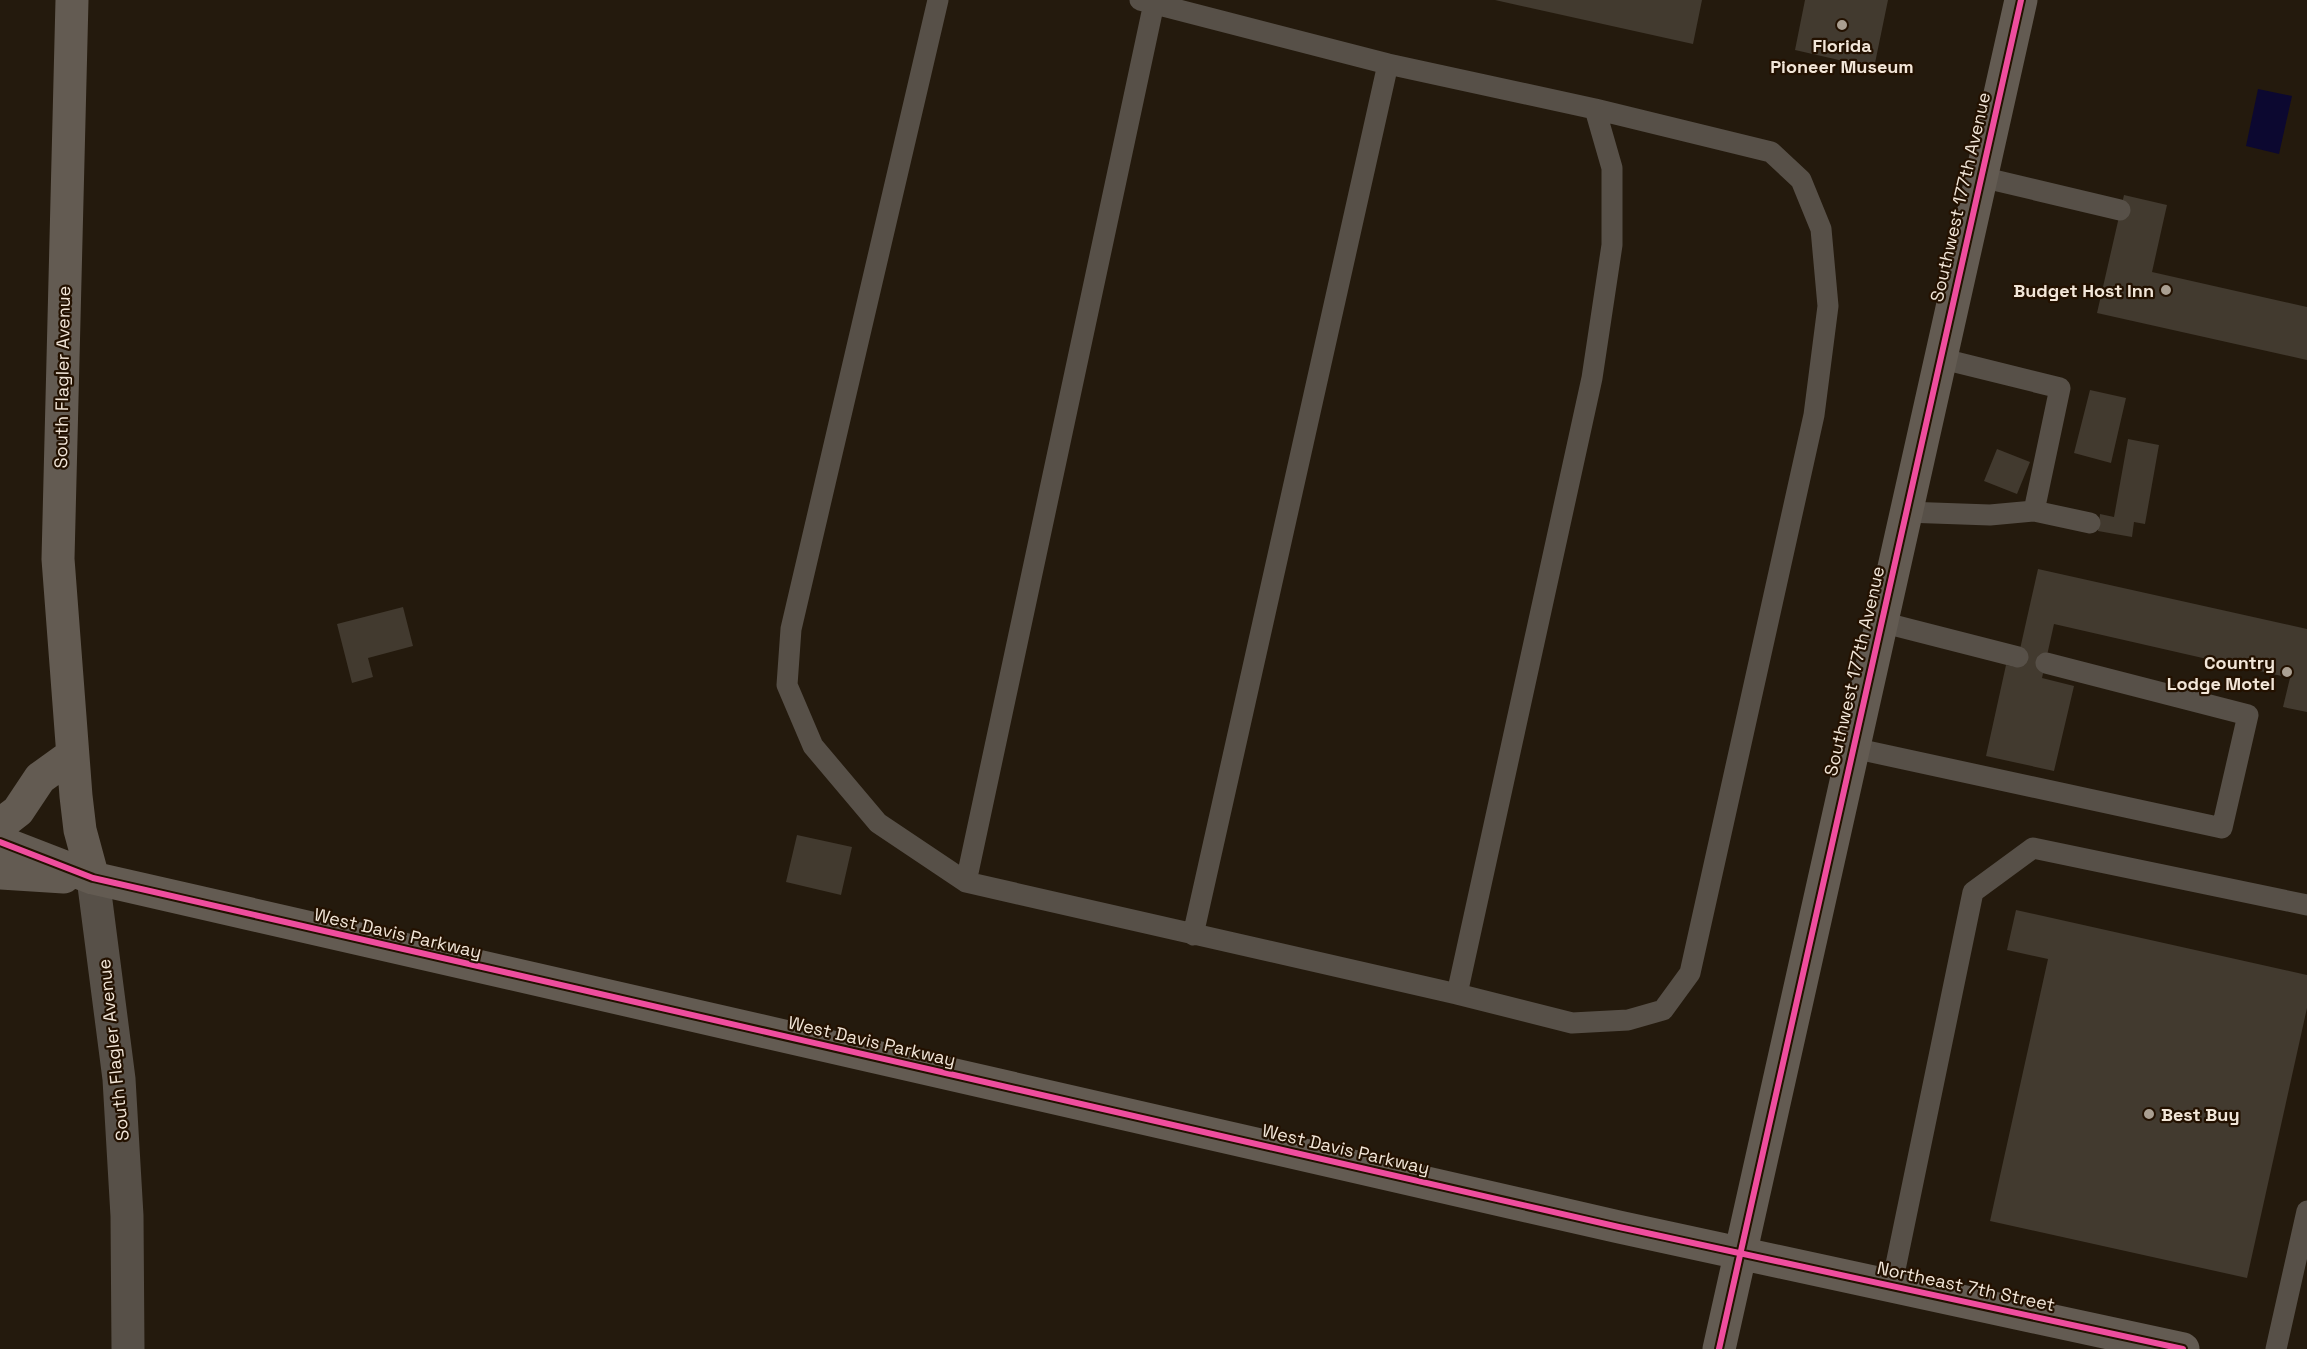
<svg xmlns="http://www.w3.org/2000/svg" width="2307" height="1349" viewBox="0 0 2307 1349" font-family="'Space Grotesk',sans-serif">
	<rect width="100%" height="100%" fill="#241a0d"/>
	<path fill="#0c0830" d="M2258,89L2292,96L2279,154L2246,146Z"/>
	<path fill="#423a2f" d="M1495,0H1702L1693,44Z
		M1805,0H1888L1874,68L1795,50Z
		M2124,195L2167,205L2152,272L2307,307V360L2097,313Z
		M2090,390L2126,398L2111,463L2074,453Z
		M2128,439L2159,445L2145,524L2134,522L2132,537L2098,531L2100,514L2114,517Z
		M1997,449L2030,462L2017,494L1984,481Z
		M2038,569L2307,629V712L2283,707L2290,678L2054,624L2042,678L2074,686L2054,771L1986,756L2006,665L2016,667Z
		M403,607L413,646L368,658L373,677L352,683L337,624Z
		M797,835L852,847L841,895L786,882Z
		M2016,910L2307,975V1008L2247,1278L1990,1221L2048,959L2007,950Z"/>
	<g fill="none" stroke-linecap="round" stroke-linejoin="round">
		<path stroke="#575048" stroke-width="21" d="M938,0L791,629L787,685L813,746L878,823L966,882L1457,994L1572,1023L1628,1020L1663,1010L1690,973L1814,415L1828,306L1821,229L1801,180L1771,152L1595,109L1388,64L1140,0
			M1981,177L2120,210
			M2034,511L2090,523
			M1905,512L1990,515L2034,511L2060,388L1939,358
			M1881,622L2018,657
			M1853,748L2222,828L2248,715L2046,663
			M966,882L1154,3
			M1193,935L1388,64
			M1457,994L1592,378L1612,245V168L1595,109
			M1892,1284L1973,892L2033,848L2307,905
			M2276,1349L2307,1211"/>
		<path stroke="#575048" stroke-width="33" d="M93,878L119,1079L127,1216L128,1349"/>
		<path stroke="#635b52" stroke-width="33" d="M72,0L58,559L76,796L80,830L93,878
			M0,825L18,811L40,778L72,755
			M0,842L93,878L1619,1227L2183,1349
			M0,873L64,877
			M1719,1349L2021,0"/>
		<defs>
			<path id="cycleway" d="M0,842L93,878L1619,1227L2183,1349
				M1719,1349L2021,0"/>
		</defs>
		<use href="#cycleway" stroke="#231100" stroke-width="10"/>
		<use href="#cycleway" stroke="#ef4d9e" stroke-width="6"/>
	</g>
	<g fill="#aa9f91" stroke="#231100" stroke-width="2">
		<circle cx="1842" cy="25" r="6"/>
		<circle cx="2166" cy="290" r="6"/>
		<circle cx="2287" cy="672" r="6"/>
		<circle cx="2149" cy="1114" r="6"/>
	</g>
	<g text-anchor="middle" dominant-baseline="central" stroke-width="4.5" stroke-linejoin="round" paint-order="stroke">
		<g font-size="18" font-weight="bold" fill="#f2e6d8" stroke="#231100" text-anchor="end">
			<text x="1842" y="45" text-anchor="middle">Florida<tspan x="1842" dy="21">Pioneer Museum</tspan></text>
			<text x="2154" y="290">Budget Host Inn</text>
			<text x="2275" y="662">Country<tspan x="2275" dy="21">Lodge Motel</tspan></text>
			<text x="2161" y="1114" text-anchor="start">Best Buy</text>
		</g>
		<g font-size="18" fill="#f2e6d8" stroke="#231100">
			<text transform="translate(1960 197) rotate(-77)">Southwest 177th Avenue</text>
			<text transform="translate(62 377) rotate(-89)">South Flagler Avenue</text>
			<text transform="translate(1854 671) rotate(-77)">Southwest 177th Avenue</text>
			<text transform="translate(398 933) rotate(13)">West Davis Parkway</text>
			<text transform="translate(872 1041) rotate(13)">West Davis Parkway</text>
			<text transform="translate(113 1050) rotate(-96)">South Flagler Avenue</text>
			<text transform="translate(1346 1149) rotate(13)">West Davis Parkway</text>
			<text transform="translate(1966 1286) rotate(12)">Northeast 7th Street</text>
		</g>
	</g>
</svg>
